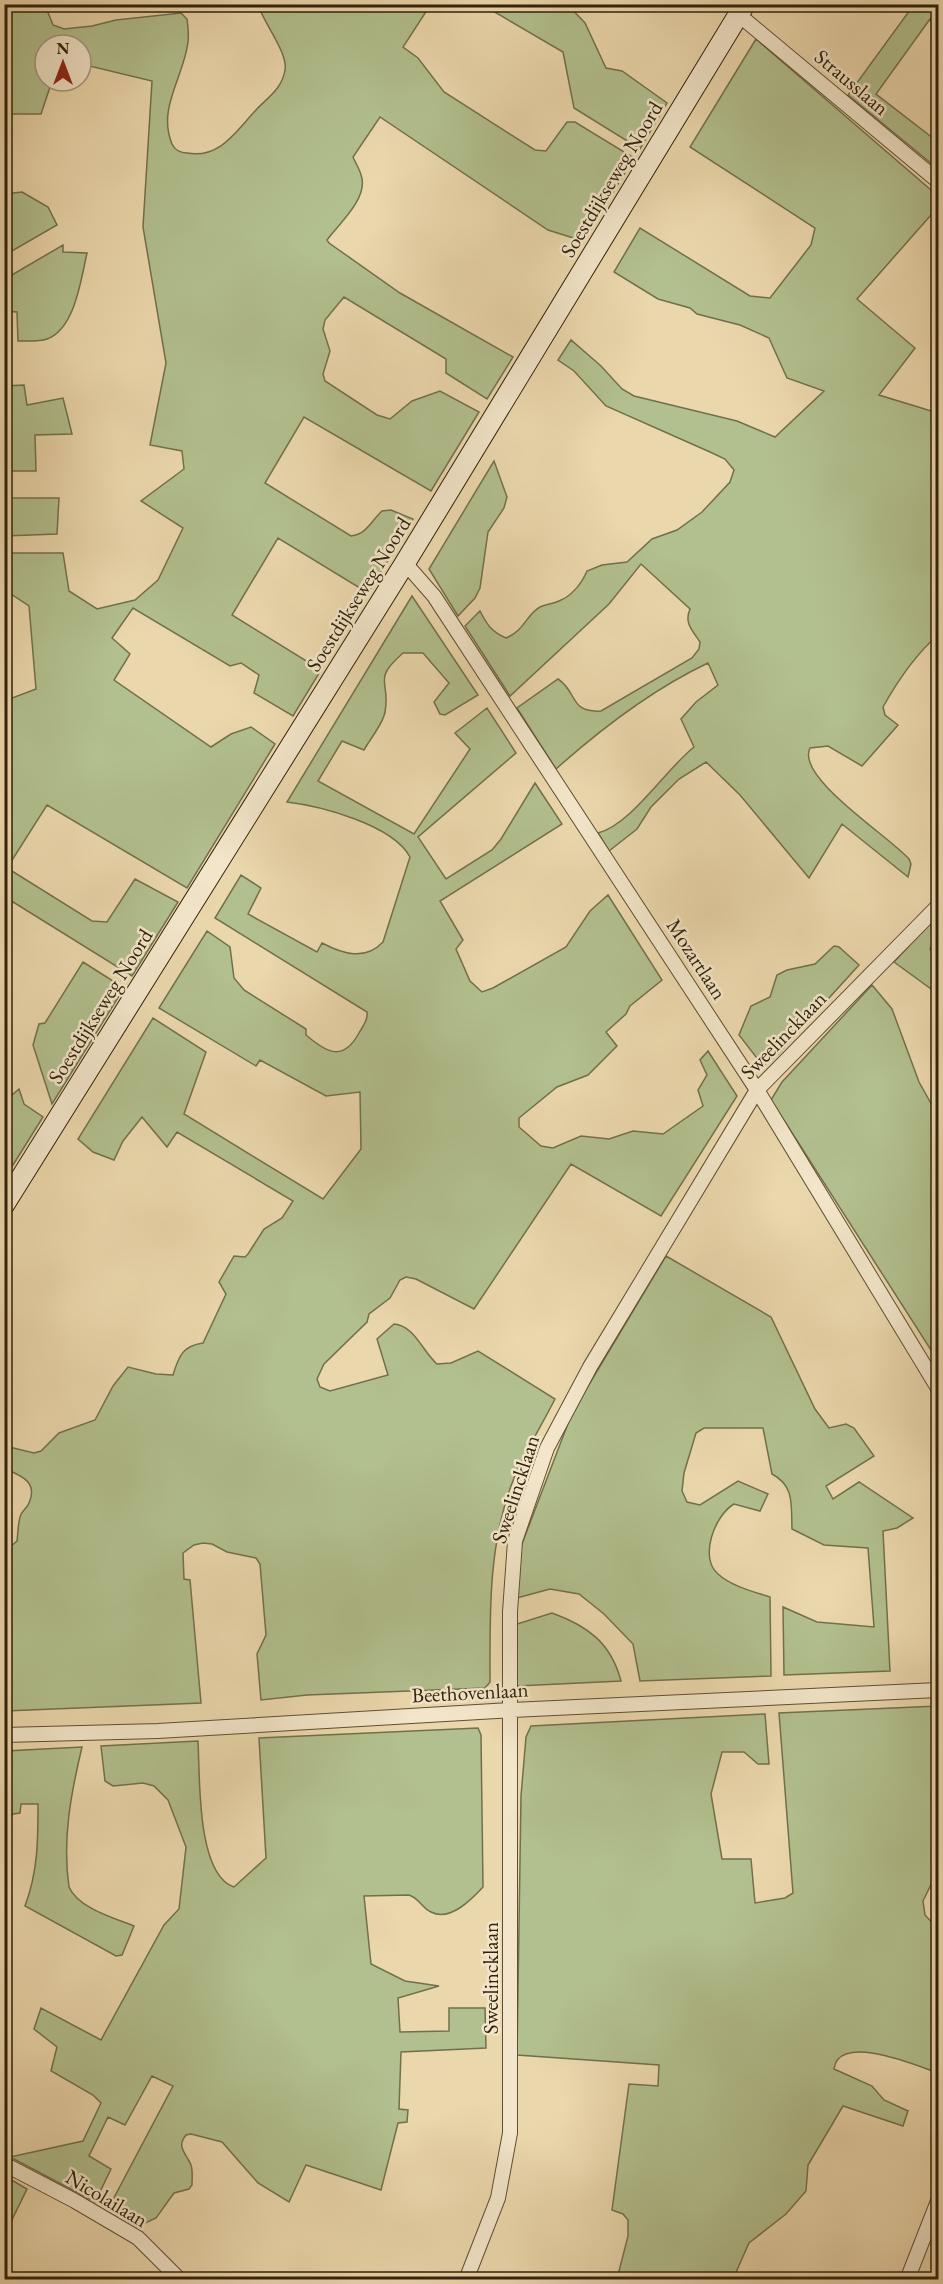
<svg xmlns="http://www.w3.org/2000/svg" width="943" height="2284" viewBox="0 0 943 2284" font-family="'EB Garamond',serif">
	<rect width="100%" height="100%" fill="#ebd7ac"/>
	<filter id="stains"><feTurbulence type="fractalNoise" baseFrequency=".00333" numOctaves="4"/><feColorMatrix values="0 0 0 0 .2 0 0 0 0 .09 0 0 0 0 .02 0 0 0 .5 -.17"/></filter>
	<radialGradient id="worn" r=".72"><stop offset=".6" stop-color="#630" stop-opacity="0"/><stop offset="1" stop-color="#630" stop-opacity=".3"/></radialGradient>
	<path fill="#b2bf8e" stroke="#72704c" stroke-width="1.5" d="M13,5H45L53,25L64,29L92,26L116,20L181,13L187,19C188,27 189,35 188,42C184,77 157,108 172,144C175,150 181,153 187,153C220,159 236,131 256,110C268,97 282,89 285,70C288,53 265,25 258,5L431,4L403,47L418,58L444,92L535,150L546,151L567,122H575L634,158L583,241L548,230L380,117L353,157C356,164 361,171 362,179C366,200 339,224 327,240L329,243L400,293L513,357L487,399L446,373V359L344,297L325,320L323,329L330,351L323,374L325,381L377,415L390,419L412,401L440,391L479,412L431,491L304,417L265,483L351,536C367,534 371,521 382,511L391,510L413,519L368,593L278,538L232,615L321,670L293,716L254,693L259,675L241,663L230,666L133,608L112,638L130,654L114,680L211,747L231,734L251,727L275,744L187,888L47,805L7,868L92,921L107,922L135,879L178,902L132,976L5,897V719L12,698L36,689L29,606L5,590L4,553H63L69,591L97,609L135,600L158,580L183,528L141,501L184,469L182,451L150,445L166,363L143,227L152,81L81,64V45H45V81H52L41,114H5V24Z
		M568,5L585,23L606,68L622,71L667,103L640,149L574,108L563,52L493,11H477L463,5Z
		M902,5H938V24L930,19L876,94L938,142V169L848,95L910,10Z
		M756,39L938,196V207L857,299L915,348L879,395L938,413V635C916,654 897,682 883,707L885,715L898,725L862,766L828,746L810,748C795,777 890,837 909,859L911,864L908,877L842,824L809,878L740,795L706,762L679,779L651,807L637,829L609,851L598,833C632,824 665,770 694,747L681,719L696,702L718,685L708,663C653,689 602,728 556,769L517,708L558,679C578,692 569,713 601,711L692,658L699,649L700,642C692,630 684,623 690,609L641,564L609,604L510,696L465,626L480,611C487,625 492,632 506,638C525,630 526,615 540,607C546,604 553,604 559,601C572,596 582,583 587,571L602,565L627,562L652,539L677,530L702,512L730,482L734,470L725,459L710,452L606,406L574,371L558,360L571,340L601,366L622,389L634,396L737,421L775,437L824,391L787,378L769,338L740,325L697,314L690,308L658,299L614,272L640,228L750,296L770,298L811,245L815,228L690,147Z
		M22,192L48,207L57,225L5,255V194Z
		M63,245V252L87,253C81,279 75,329 47,339C39,342 27,341 18,341L17,312L5,311V279Z
		M24,385L27,405L63,398L72,434L35,435L36,471H5V386Z
		M494,461L507,497L504,508L488,532L480,588L475,598L458,616L429,569Z
		M5,498H59L57,534L5,536Z
		M412,596L478,695L445,715L440,714L434,702L449,683L423,653H403C371,681 391,680 385,712C383,724 370,739 364,750L342,741L318,781L414,834L470,749L455,733L487,708L516,753L418,837L446,879L492,850L501,839L535,783L562,824L440,901L463,940L456,949L470,981L482,992L493,988L566,947L590,911L608,895L662,980L630,1006L626,1014L606,1032L617,1046L588,1075L557,1087L519,1118V1127L541,1146L553,1148L581,1136L609,1139L633,1131L663,1134L703,1106L698,1090L707,1075L700,1060L708,1051L737,1096L661,1216L571,1164L474,1309L416,1279L406,1277L400,1280L390,1298L369,1314L367,1322L324,1364L317,1379L320,1387L330,1391L388,1375L377,1339L394,1324C415,1326 422,1351 437,1364L451,1363L478,1351L555,1399C541,1427 522,1456 511,1486C488,1549 490,1616 490,1682L485,1688L307,1695L261,1700L257,1654L266,1635L260,1564L256,1558L227,1552L212,1544L203,1543L194,1545L183,1553L184,1579L190,1580L201,1703L5,1711V1551L17,1541C18,1533 18,1524 20,1517C21,1512 25,1510 28,1505C39,1483 23,1476 5,1469V1446L34,1453L41,1451L59,1433L95,1420L113,1386L128,1367L156,1374L173,1375C179,1355 183,1346 203,1343L226,1294L219,1282L234,1256L245,1257L248,1254L264,1229L282,1218L293,1201L177,1132L167,1147L142,1117L123,1141L114,1160L93,1152L78,1139L153,1018L206,1052L184,1114L323,1199L361,1149L360,1092L326,1096L260,1060L256,1066L159,1008L207,931L230,947L234,978L244,990L306,1029V1035C327,1053 343,1062 359,1033C363,1026 368,1020 367,1012L215,918L241,875L261,888L248,914L317,952L322,943C343,954 365,961 383,942L410,857C393,825 321,806 287,802Z
		M932,921L938,928V936L930,949L938,959V994L894,962Z
		M834,946L839,947L859,965L778,1054L763,1066L739,1035L751,1006L770,997L777,975L787,970L815,964Z
		M83,962L124,988L52,1104L33,1045L39,1024L45,1023Z
		M872,985L892,1009L919,1082L938,1116V1361L771,1100L782,1082Z
		M19,1089L24,1104L43,1117L8,1173L5,1170V1101Z
		M666,1256L771,1317L815,1409L829,1428L846,1424L854,1428L874,1456L826,1486L833,1499L859,1482L913,1518L897,1528L883,1531L890,1671L784,1675L783,1607L817,1622L874,1627L868,1548L824,1545L792,1529C791,1506 795,1486 772,1474L763,1428H704L696,1433L684,1473L682,1491L687,1502L700,1505L738,1481L768,1494L760,1511L734,1504C714,1516 699,1558 718,1574C731,1586 754,1592 770,1597L771,1676L640,1681L633,1644L604,1614L579,1594L550,1589L517,1598L520,1549L572,1413Z
		M552,1613C588,1626 611,1643 621,1681L517,1686V1624Z
		M938,1706V1870L923,1901L925,1915L938,1929V2073C918,2066 838,2032 834,2069L872,2086L884,2100L908,2111L903,2126L843,2106L808,2165L806,2191L786,2214L749,2243L733,2279H617L628,2236V2220L623,2214L612,2210L629,2084L658,2086L659,2065L517,2055L521,1796L526,1737L531,1726L765,1714L769,1764H758L744,1752H722L711,1794L722,1859H751L755,1903L785,1898L793,1893L779,1713Z
		M478,1728L481,1735L483,1887C472,1899 450,1922 431,1912C422,1908 419,1898 409,1895L364,1896L371,1964L405,1981L439,1986L398,1998L400,2032L449,2031V2008H485L486,2048L401,2052L399,2109L408,2110L407,2122L398,2123L381,2190L306,2165L289,2202L258,2183L222,2142L191,2134L186,2135C176,2147 186,2153 191,2165C193,2171 192,2178 192,2185L189,2189L174,2193L156,2218L137,2227L108,2209L173,2086L152,2076L125,2125L108,2117L89,2156L111,2169L95,2202L10,2157L83,2141L101,2103L93,2095L51,2071L57,2047L34,2029L41,2008L101,2040L164,1925L179,1909L186,1847L168,1800L154,1786L143,1783L113,1786L105,1781L101,1746L198,1741C200,1774 196,1875 234,1887L266,1858L259,1738Z
		M82,1747C71,1793 62,1840 69,1887C78,1908 114,1918 134,1926L122,1955L116,1956L25,1906C38,1871 38,1841 38,1804H21L20,1813L13,1814L5,1821V1751Z
		M5,2176L27,2189L5,2234Z"/>
	<g fill="none" stroke-linecap="round" stroke-linejoin="round">
		<defs>
			<path id="street" d="M739,15L938,181
				M405,563L434,596L757,1090L938,1388
				M4,1735L158,1731L512,1710L938,1690
				M4,2164L75,2201L138,2238L180,2280
				M466,2280L498,2198L510,2133V1612L515,1541L547,1448L590,1367L757,1090L938,906
				M907,2280L938,2201"/>
			<path id="secondary" d="M4,1205L405,563L745,4"/>
		</defs>
		<use href="#street" stroke="#604e32" stroke-width="16"/>
		<use href="#secondary" stroke="#31210a" stroke-width="22"/>
		<use href="#street" stroke="#f2e5c9" stroke-width="14"/>
		<use href="#secondary" stroke="#f2e5c9" stroke-width="20"/>
	</g>
	<g text-anchor="middle" dominant-baseline="central" stroke-width="5" stroke-linejoin="round" paint-order="stroke">
		<g font-size="21" fill="#31210a" stroke="#f2e5c9">
			<text transform="translate(852 82) rotate(40)">Strausslaan</text>
			<text transform="translate(611 179) rotate(-59)">Soestdijkseweg Noord</text>
			<text transform="translate(358 594) rotate(-58)">Soestdijkseweg Noord</text>
			<text transform="translate(697 959) rotate(57)">Mozartlaan</text>
			<text transform="translate(100 1006) rotate(-58)">Soestdijkseweg Noord</text>
			<text transform="translate(783 1035) rotate(-46)">Sweelincklaan</text>
			<text transform="translate(515 1489) rotate(-72)">Sweelincklaan</text>
			<text transform="translate(470 1692) rotate(-3)">Beethovenlaan</text>
			<text transform="translate(490 1978) rotate(-90)">Sweelincklaan</text>
			<text transform="translate(107 2198) rotate(31)">Nicolailaan</text>
		</g>
	</g>
	<rect width="943" height="2284" fill="none" stroke="#ebd7ac" stroke-width="24"/>
	<rect x="6" y="6" width="931" height="2272" fill="none" stroke="#31210a" stroke-width="3"/>
	<rect x="12" y="12" width="919" height="2260" fill="none" stroke="#31210a" stroke-width="1.5"/>
	<g transform="translate(63 63)"><circle r="28" fill="#f2e5c9" stroke="#a5977d" stroke-width="1.5"/>
	<path d="M0-4.5L10 22L0 15L-10 22Z" fill="#8f2418"/>
	<text y="-9" font-size="16" font-weight="bold" text-anchor="middle" fill="#31210a">N</text>
	</g>
	<rect width="100%" height="100%" filter="url(#stains)"/>
	<rect width="100%" height="100%" fill="url(#worn)"/>
</svg>
